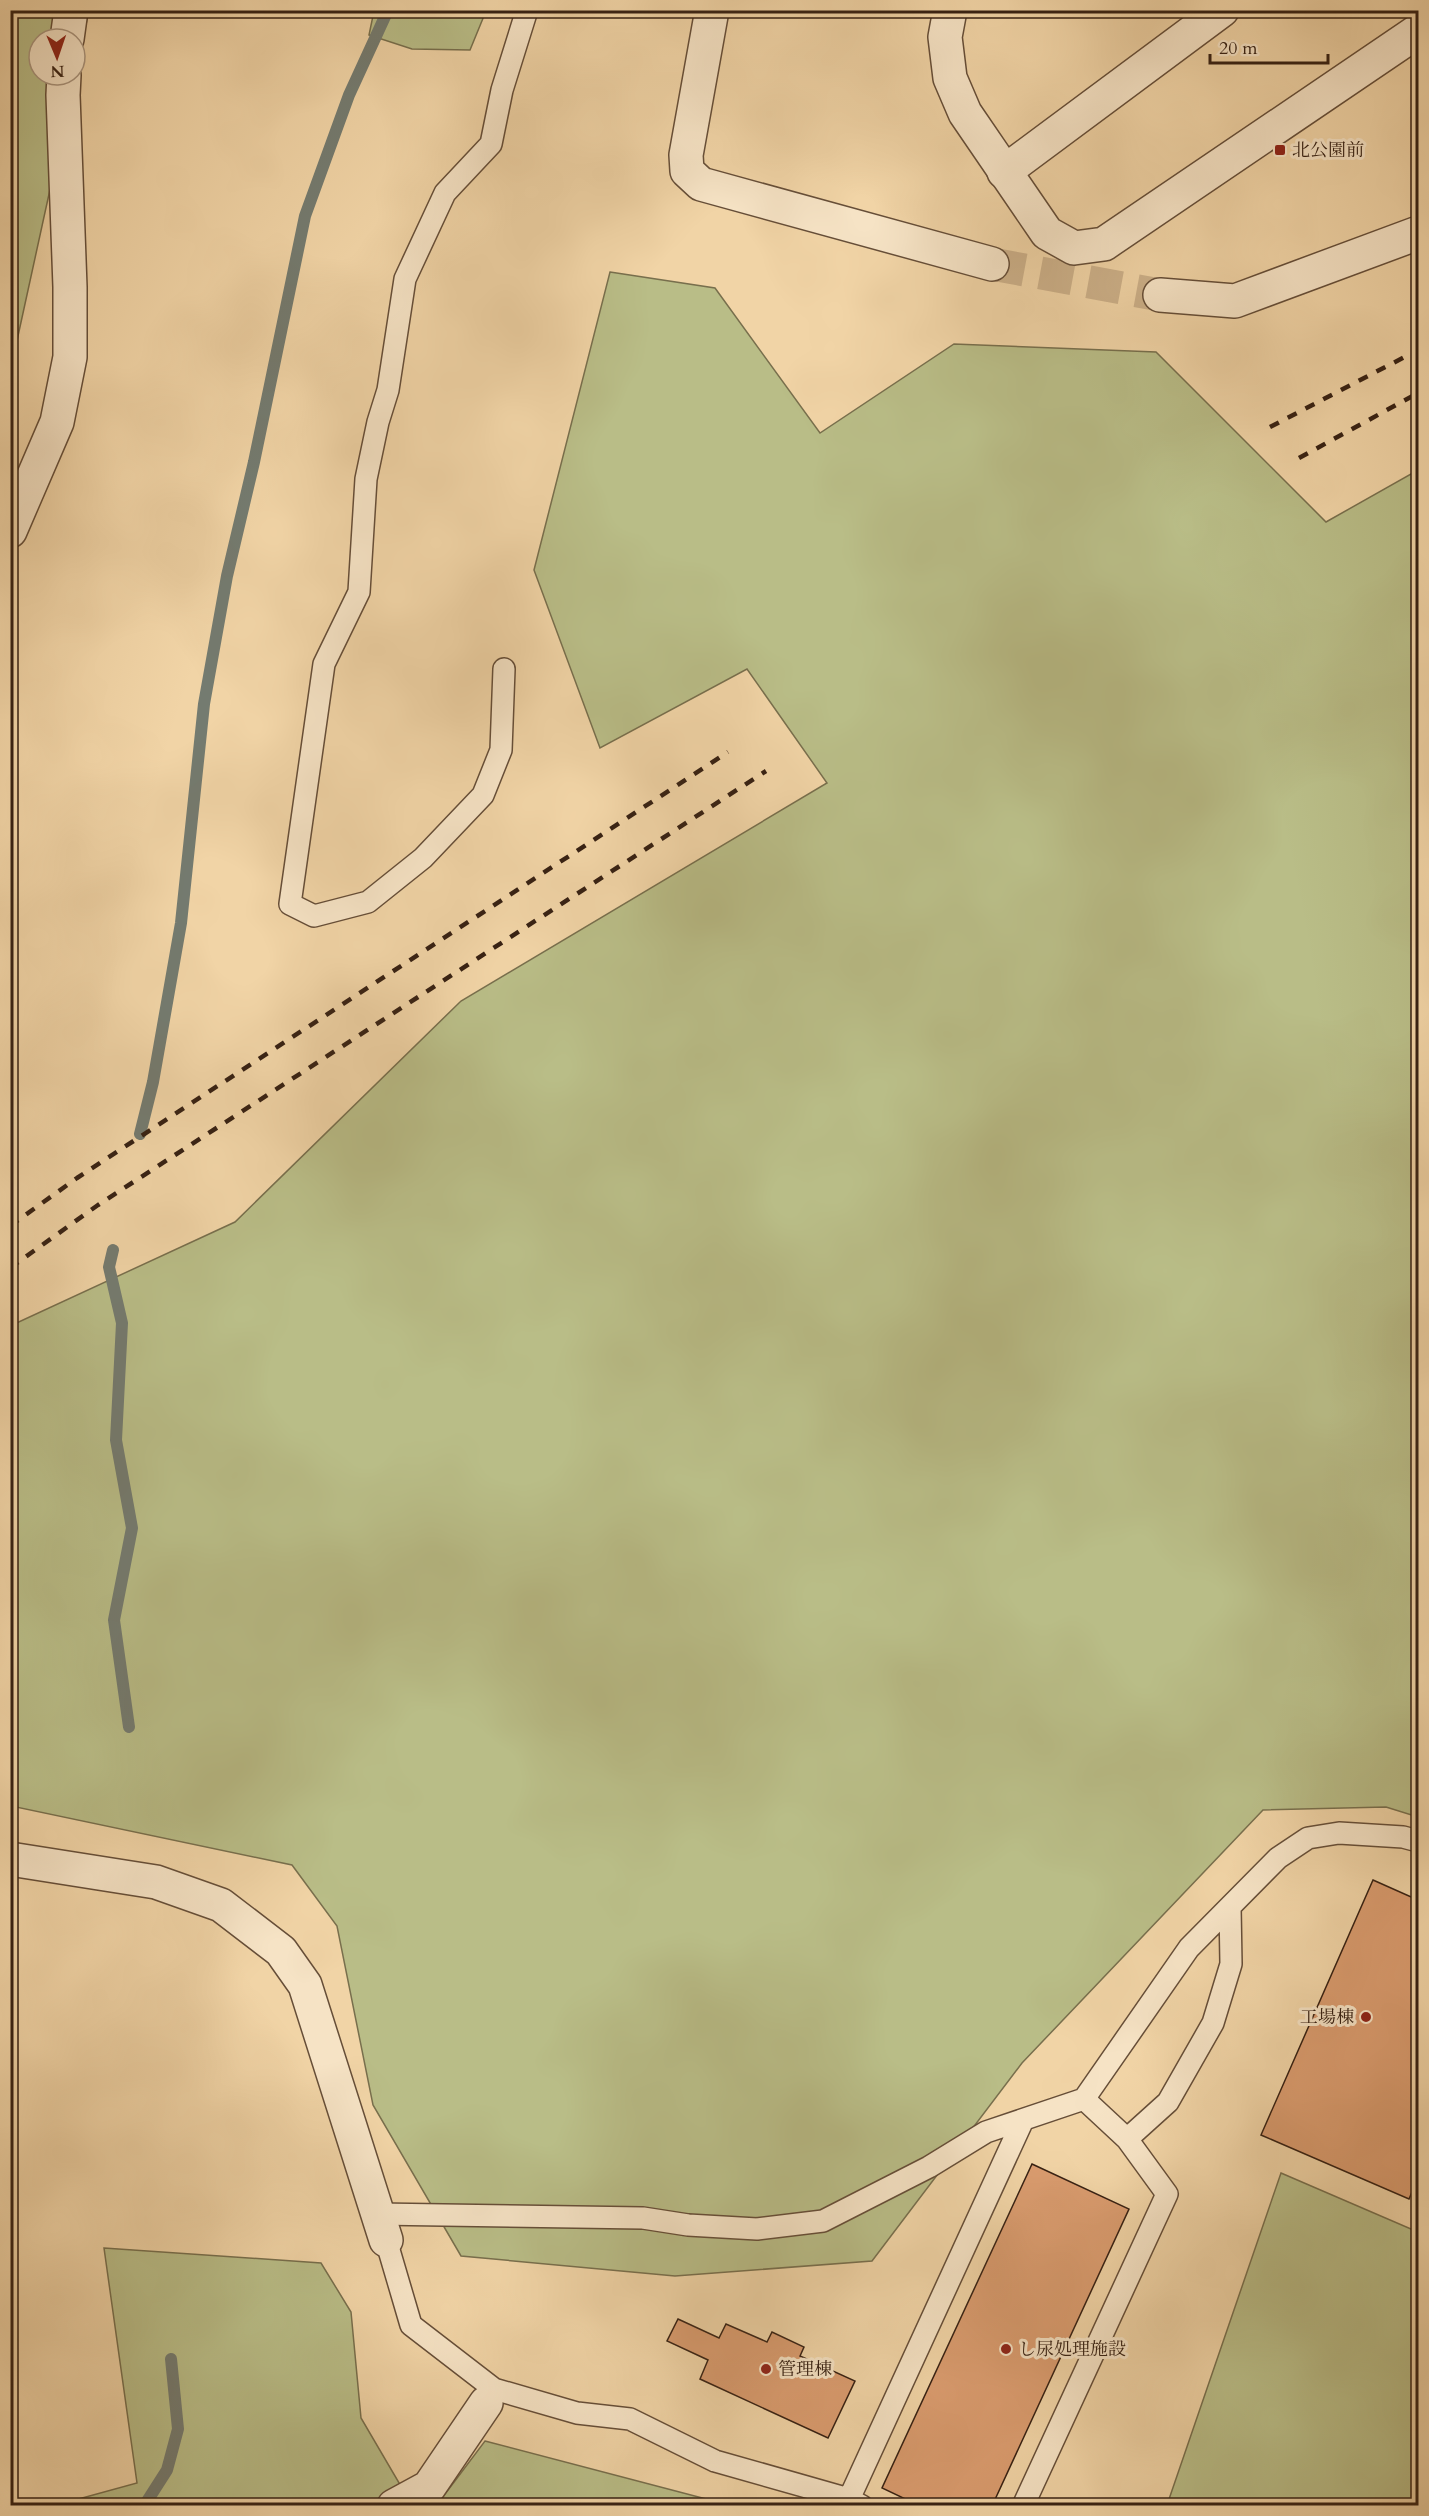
<svg xmlns="http://www.w3.org/2000/svg" width="1429" height="2516" viewBox="0 0 1429 2516" font-family="Cardo,'Noto Serif JP',serif">
	<rect width="100%" height="100%" fill="#f1d4a6"/>
	<filter id="stains"><feTurbulence type="fractalNoise" baseFrequency=".00333" numOctaves="4"/><feColorMatrix values="0 0 0 0 .2 0 0 0 0 .09 0 0 0 0 .02 0 0 0 .5 -.17"/></filter>
	<radialGradient id="worn" r=".72"><stop offset=".6" stop-color="#630" stop-opacity="0"/><stop offset="1" stop-color="#630" stop-opacity=".3"/></radialGradient>
	<path fill="#b9bd87" stroke="#786f4d" stroke-width="1.5" d="M11,11H89L75,73V39H39V75H75L11,368Z
		M374,11V10L486,11L470,50L412,49L369,35Z
		M610,272L715,288L820,433L954,344L1156,352L1326,522L1418,470V1817L1386,1807L1263,1810L1022,2063L872,2261L675,2276L461,2256L373,2105L337,1926L292,1865L11,1806L10,1326L235,1222L461,1001L827,783L747,669L600,748L534,570Z
		M1281,2173L1418,2232V2505H1167Z
		M104,2248L321,2263L351,2312L361,2418L412,2505L53,2506L137,2483Z
		M485,2441L729,2505L436,2506Z"/>
	<g fill="none" stroke-linecap="round" stroke-linejoin="round">
		<path stroke="#747b70" stroke-width="12" d="M140,1134L153,1082L181,923L204,704L227,576L254,462L305,216L349,95L388,10
			M113,1250L109,1267L122,1323L116,1440L132,1528L114,1620L129,1727
			M144,2506L167,2470L178,2429L171,2359"/>
	</g>
	<path fill="#da9c6f" stroke="#372113" stroke-width="1.5" d="M1373,1880L1418,1900V2178L1409,2199L1261,2135Z
		M1032,2164L1129,2209L992,2506H920L882,2488Z
		M678,2319L719,2338L726,2324L767,2342L772,2332L804,2347L800,2356L855,2381L828,2438L700,2379L708,2360L667,2341Z"/>
	<g fill="none" stroke-linecap="round" stroke-linejoin="round">
		<path stroke="#ccb089" stroke-width="33" stroke-dasharray="33 16" stroke-linecap="butt" d="M992,264L1160,295"/>
		<defs>
			<path id="service" d="M504,669L501,750L483,795L423,858L368,902L314,916L290,904L324,664L359,592L366,479L378,422L388,390L405,279L445,193L491,144L502,90L527,10
				M1084,2099L1127,2139L1168,2102L1213,2023L1231,1964L1230,1907
				M377,2214L643,2218L688,2225L757,2229L823,2221L929,2167L986,2132L1084,2099L1189,1948L1278,1858L1308,1838L1339,1833L1403,1837L1418,1841
				M386,2240L411,2325L494,2389L577,2413L630,2419L715,2461L849,2499L862,2506
				M849,2499L1023,2120
				M1023,2506L1167,2194L1127,2139"/>
			<path id="minor" d="M712,10L686,155L687,171L701,184L992,264
				M1004,172L1222,10
				M1160,295L1235,301L1418,233
				M10,1859L156,1882L221,1905L281,1951L305,1985L386,2240
				M394,2506L429,2487L486,2403"/>
			<path id="tertiary" d="M950,10L945,37L950,78L965,113L1047,233L1074,248L1104,244L1418,31
				M67,39L71,10
				M10,531L57,422L70,357V287L63,95L64,75"/>
		</defs>
		<use href="#service" stroke="#664e38" stroke-width="24"/>
		<use href="#minor" stroke="#664e38" stroke-width="36"/>
		<use href="#tertiary" stroke="#664e38" stroke-width="36"/>
		<use href="#service" stroke="#f6e3c5" stroke-width="21"/>
		<use href="#minor" stroke="#f6e3c5" stroke-width="33"/>
		<use href="#tertiary" stroke="#f6e3c5" stroke-width="33"/>
		<path stroke="#372113" stroke-width="4.5" stroke-dasharray="10 10" stroke-linecap="butt" d="M1270,427L1418,350
			M1299,458L1418,393
			M10,1226L77,1178L728,752
			M10,1268L98,1205L766,771"/>
	</g>
	<g fill="#8f2418" stroke="#f6e3c5" stroke-width="2">
		<rect x="1274" y="144" width="12" height="12" rx="3"/>
		<circle cx="1366" cy="2017" r="6"/>
		<circle cx="1006" cy="2349" r="6"/>
		<circle cx="766" cy="2369" r="6"/>
	</g>
	<g text-anchor="middle" dominant-baseline="central" stroke-width="6" stroke-linejoin="round" paint-order="stroke">
		<g font-size="18" fill="#372113" stroke="#f6e3c5" text-anchor="start">
			<text x="1292" y="150">北公園前</text>
			<text x="1354" y="2017" text-anchor="end">工場棟</text>
			<text x="1018" y="2349">し尿処理施設</text>
			<text x="778" y="2369">管理棟</text>
		</g>
	</g>
	<rect width="1429" height="2516" fill="none" stroke="#f1d4a6" stroke-width="36"/>
	<rect x="12" y="12" width="1405" height="2492" fill="none" stroke="#372113" stroke-width="3"/>
	<rect x="18" y="18" width="1393" height="2480" fill="none" stroke="#372113" stroke-width="1.5"/>
	<g transform="translate(57 57) rotate(178)"><circle r="28" fill="#f6e3c5" stroke="#aa957e" stroke-width="1.5"/>
	<path d="M0-4.5L10 22L0 15L-10 22Z" fill="#8f2418"/>
	<text y="-9" font-size="16" font-weight="bold" text-anchor="middle" fill="#372113">N</text>
	</g>
	<path d="M1210 54v9h118v-9" fill="none" stroke="#372113" stroke-width="3"/>
	<text x="1219" y="54" font-size="18" fill="#372113" stroke="#f6e3c5" stroke-width="4.5" paint-order="stroke">20 m</text>
	<rect width="100%" height="100%" filter="url(#stains)"/>
	<rect width="100%" height="100%" fill="url(#worn)"/>
</svg>
